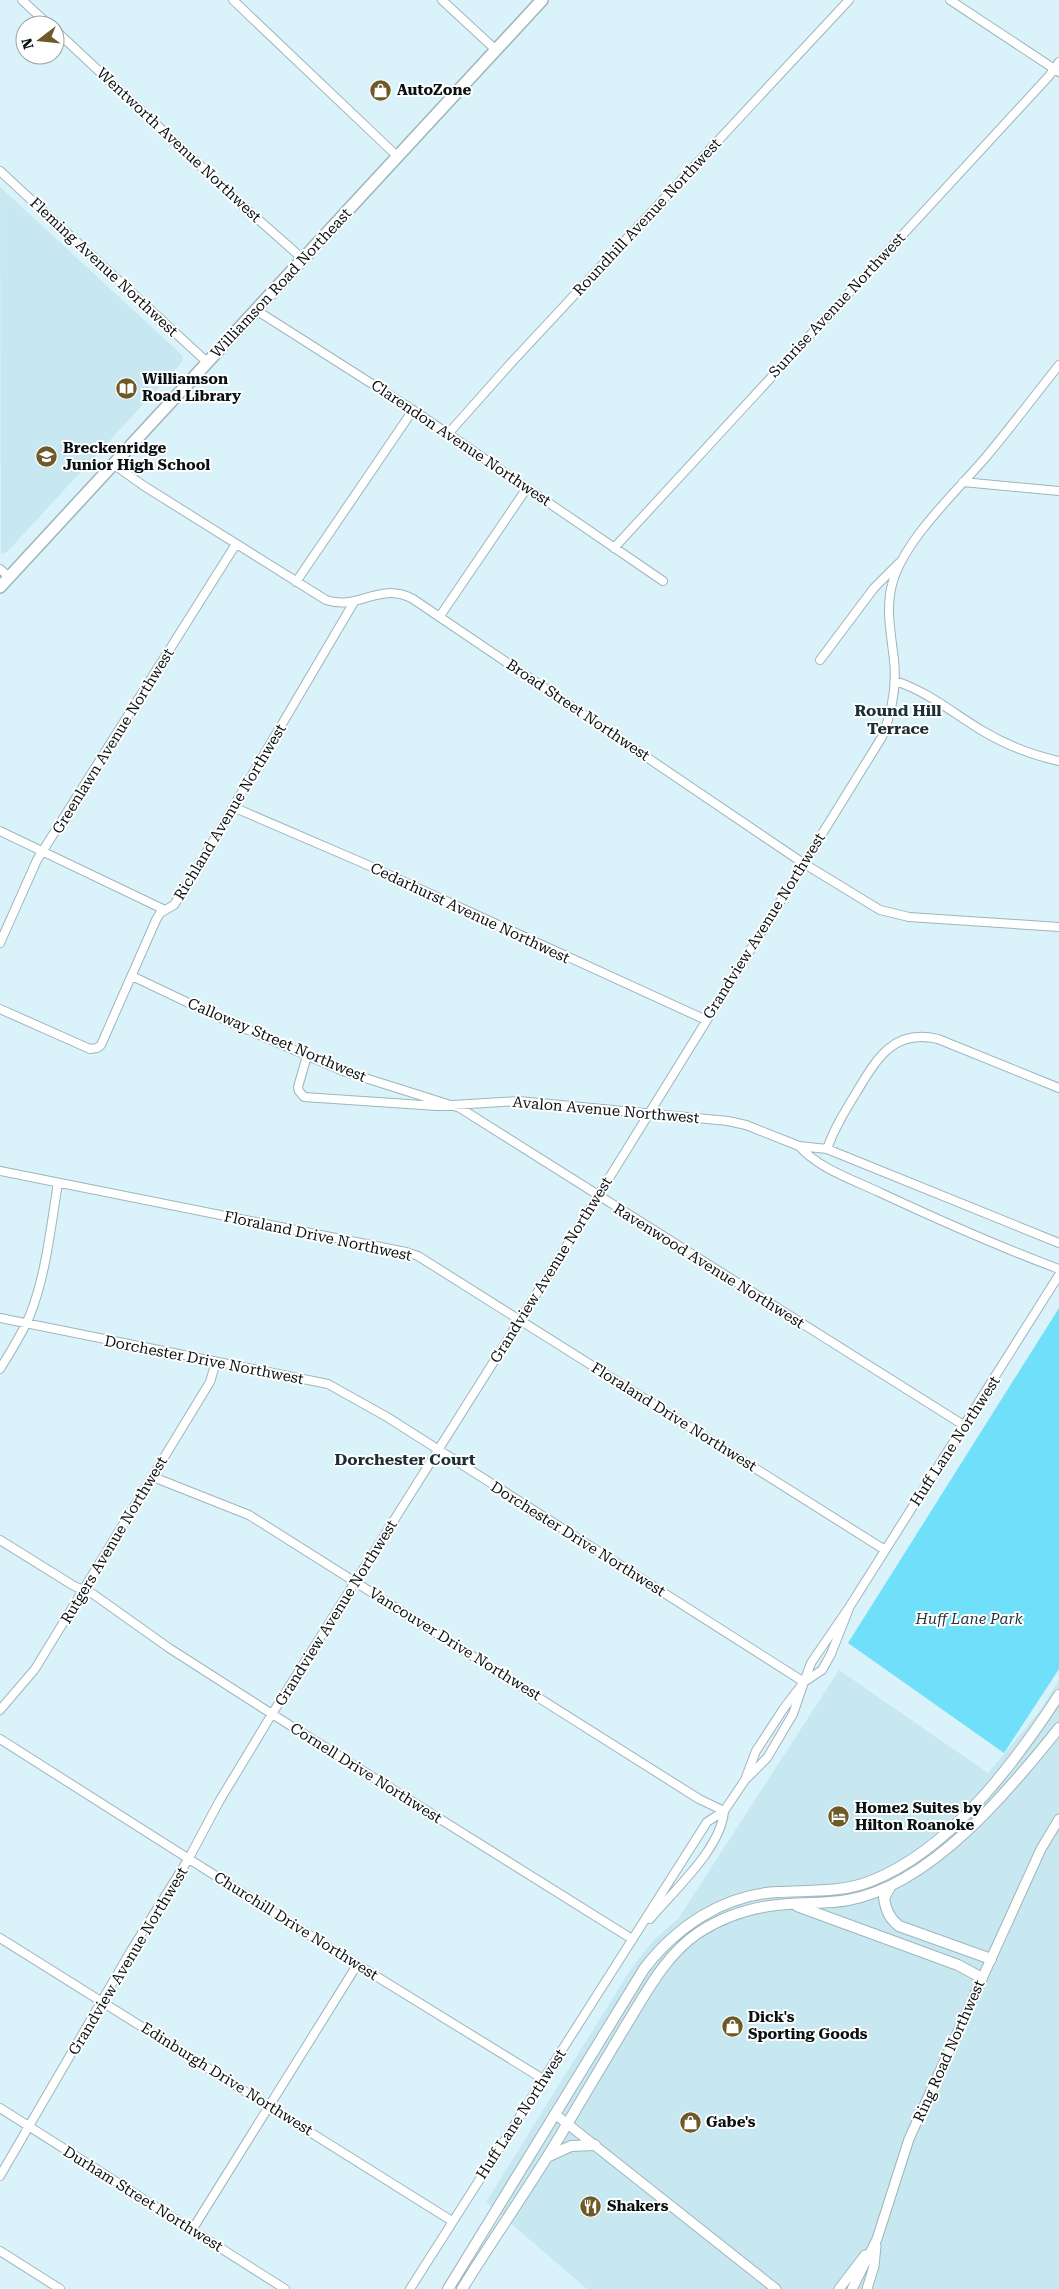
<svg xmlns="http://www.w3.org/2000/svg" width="1059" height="2289" viewBox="0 0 1059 2289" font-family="'Roboto Serif',serif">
	<rect width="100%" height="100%" fill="#daf2f9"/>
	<path fill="#c7e8f0" d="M0,187L182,355L183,358L182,362L7,552L1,554Z
		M839,1670L988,1773L1039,1712L1059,1680V2289H587L486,2202L631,1969L653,1941L678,1919Z"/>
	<path fill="#70e0fa" d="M1059,1308V1669L1004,1753L848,1643Z"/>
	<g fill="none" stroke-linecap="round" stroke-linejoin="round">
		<defs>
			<path id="minor" d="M22,0L49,25
				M233,0L397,156
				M442,0L496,50
				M950,0L1059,72
				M55,30L252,214L303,259
				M0,171L208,363
				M256,310L413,410L663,581
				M447,435L511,363L849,0
				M113,464L144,486L326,600C360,611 378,581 413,599L803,863L880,910L909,917L1059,927
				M963,482L1059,491
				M614,548L1049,76L1059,62
				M0,569L9,577
				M296,582L413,410
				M440,616L527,488
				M820,660L874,588L899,563
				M895,681C927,691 953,713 981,730C1006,745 1031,755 1059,761
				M233,807L363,863L706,1020
				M0,831L165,910
				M0,943L37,860L236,544
				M132,976L216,1016L343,1071L460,1108L965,1426
				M0,1009L90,1049L97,1048L101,1045L156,920L160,913L174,905L196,870L354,602
				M307,1056L298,1087L299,1091L304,1097L437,1106L519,1101L728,1121L746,1125L799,1146L827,1149L1059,1243
				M799,1146C819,1169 854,1180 881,1193C941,1221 997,1246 1059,1269
				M827,1149C834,1129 845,1111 856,1093C876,1060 893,1028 938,1039L1059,1088
				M0,1171L406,1252L418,1256L885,1550
				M0,1318L328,1384L387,1417L804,1682
				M0,1369C11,1351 22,1334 30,1315C46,1275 51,1225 58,1183
				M153,1477L249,1515L699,1799L724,1811
				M0,1540L74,1586L93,1594L169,1648L272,1714L632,1939
				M0,1710L35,1669L210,1382L216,1362
				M0,1739L293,1925L543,2079
				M746,1777L756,1751L784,1708L804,1682L811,1663L850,1606L1059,1275
				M650,1919C674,1890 721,1849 724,1811
				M0,1938L452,2221
				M0,2108L285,2289
				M0,2176L132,1949L189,1858L220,1800L272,1714L598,1196L882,737C892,712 897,687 894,660C891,633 885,607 893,581C906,538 957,491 986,457C1011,427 1035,395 1059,365
				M192,2230L357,1965
				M0,2251L60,2289
				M410,2289L707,1822L724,1811L745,1780L767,1758L793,1714L804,1682L822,1670L831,1654L850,1606"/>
			<path id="tertiary" d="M555,2114L776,2289
				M839,2289L865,2255
				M852,2289L877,2239L909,2139L1041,1849L1059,1819
				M867,2289L874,2266L876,2246"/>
			<path id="secondary" d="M890,1887L884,1898C886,1910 889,1918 899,1926L991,1959
				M797,1906L958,1965L982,1978
				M547,2157L571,2146L595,2145
				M448,2289L644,1969C676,1927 723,1895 777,1892C809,1890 841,1893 871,1881C950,1850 1014,1764 1059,1695
				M462,2289C494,2237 529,2188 560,2136C581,2101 602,2066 622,2032C644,1997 663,1957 698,1933C725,1915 755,1906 788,1904C808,1902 828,1904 848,1900C931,1885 1008,1792 1059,1728"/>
			<path id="primary" d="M0,587L542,0"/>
		</defs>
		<use href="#minor" stroke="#9eb5bb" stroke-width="10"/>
		<use href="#tertiary" stroke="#9eb5bb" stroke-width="11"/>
		<use href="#secondary" stroke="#9eb5bb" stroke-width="12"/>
		<use href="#primary" stroke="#9eb5bb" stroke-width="14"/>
		<use href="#minor" stroke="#fff" stroke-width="8"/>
		<use href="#tertiary" stroke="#fff" stroke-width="9"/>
		<use href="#secondary" stroke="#fff" stroke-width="10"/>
		<use href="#primary" stroke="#fff" stroke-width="11"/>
	</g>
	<defs>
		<symbol id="shop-disc" viewBox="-11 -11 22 22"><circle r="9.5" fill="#6e5928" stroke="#fff"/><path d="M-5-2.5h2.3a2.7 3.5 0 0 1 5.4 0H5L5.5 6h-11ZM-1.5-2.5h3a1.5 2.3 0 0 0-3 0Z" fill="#fff"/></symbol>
		<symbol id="library-disc" viewBox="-11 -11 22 22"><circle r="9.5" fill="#6e5928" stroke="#fff"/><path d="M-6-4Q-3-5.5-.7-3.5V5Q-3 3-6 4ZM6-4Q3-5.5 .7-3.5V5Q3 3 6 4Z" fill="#fff"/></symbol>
		<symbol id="school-disc" viewBox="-11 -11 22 22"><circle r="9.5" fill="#6e5928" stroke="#fff"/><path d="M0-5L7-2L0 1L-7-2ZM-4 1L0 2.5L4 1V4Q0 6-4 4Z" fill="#fff"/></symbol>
		<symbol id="hotel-disc" viewBox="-11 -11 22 22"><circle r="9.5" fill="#6e5928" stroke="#fff"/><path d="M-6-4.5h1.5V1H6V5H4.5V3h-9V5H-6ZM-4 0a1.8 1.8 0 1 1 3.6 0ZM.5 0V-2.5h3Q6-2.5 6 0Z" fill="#fff"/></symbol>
		<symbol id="restaurant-disc" viewBox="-11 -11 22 22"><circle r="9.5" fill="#6e5928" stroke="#fff"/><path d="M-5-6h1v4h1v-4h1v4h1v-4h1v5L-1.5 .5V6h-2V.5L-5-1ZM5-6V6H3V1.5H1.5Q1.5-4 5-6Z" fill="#fff"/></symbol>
	</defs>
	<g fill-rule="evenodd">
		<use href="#shop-disc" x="368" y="78" width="25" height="25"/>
		<use href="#library-disc" x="114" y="376" width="25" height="25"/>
		<use href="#school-disc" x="34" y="444" width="25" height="25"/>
		<use href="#hotel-disc" x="826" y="1804" width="25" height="25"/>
		<use href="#shop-disc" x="720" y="2014" width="25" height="25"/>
		<use href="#shop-disc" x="678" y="2110" width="25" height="25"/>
		<use href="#restaurant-disc" x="578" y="2194" width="25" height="25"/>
	</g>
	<g text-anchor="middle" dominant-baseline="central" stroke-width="4" stroke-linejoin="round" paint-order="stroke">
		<g font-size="15" font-weight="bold" fill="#091113" stroke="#fff" text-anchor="start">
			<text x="397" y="90">AutoZone</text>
			<text x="142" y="379">Williamson<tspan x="142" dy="17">Road Library</tspan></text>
			<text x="63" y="448">Breckenridge<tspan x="63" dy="17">Junior High School</tspan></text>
			<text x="855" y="1808">Home2 Suites by<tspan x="855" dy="17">Hilton Roanoke</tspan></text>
			<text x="748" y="2017">Dick's<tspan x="748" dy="17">Sporting Goods</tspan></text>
			<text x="706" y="2122">Gabe's</text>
			<text x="607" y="2206">Shakers</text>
		</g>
		<g font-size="15" fill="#091113" stroke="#fff">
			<text transform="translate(179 145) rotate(43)">Wentworth Avenue Northwest</text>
			<text transform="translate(647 217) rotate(-47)">Roundhill Avenue Northwest</text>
			<text transform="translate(104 267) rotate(43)">Fleming Avenue Northwest</text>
			<text transform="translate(281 283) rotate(-47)">Williamson Road Northeast</text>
			<text transform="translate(837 305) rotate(-47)">Sunrise Avenue Northwest</text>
			<text transform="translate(461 443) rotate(34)">Clarendon Avenue Northwest</text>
			<text transform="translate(578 710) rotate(34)">Broad Street Northwest</text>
			<text transform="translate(113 741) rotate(-58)">Greenlawn Avenue Northwest</text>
			<text transform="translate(230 812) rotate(-59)">Richland Avenue Northwest</text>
			<text transform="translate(470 913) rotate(25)">Cedarhurst Avenue Northwest</text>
			<text transform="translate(764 926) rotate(-58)">Grandview Avenue Northwest</text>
			<text transform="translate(277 1040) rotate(23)">Calloway Street Northwest</text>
			<text transform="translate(606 1110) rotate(5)">Avalon Avenue Northwest</text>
			<text transform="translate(318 1236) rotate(12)">Floraland Drive Northwest</text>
			<text transform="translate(709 1266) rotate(32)">Ravenwood Avenue Northwest</text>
			<text transform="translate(551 1270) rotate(-58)">Grandview Avenue Northwest</text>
			<text transform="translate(204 1360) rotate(11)">Dorchester Drive Northwest</text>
			<text transform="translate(674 1417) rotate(32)">Floraland Drive Northwest</text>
			<text transform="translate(955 1441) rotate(-57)">Huff Lane Northwest</text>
			<text transform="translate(578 1539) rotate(32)">Dorchester Drive Northwest</text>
			<text transform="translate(114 1540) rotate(-59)">Rutgers Avenue Northwest</text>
			<text transform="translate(336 1613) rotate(-58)">Grandview Avenue Northwest</text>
			<text transform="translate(455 1644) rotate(32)">Vancouver Drive Northwest</text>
			<text transform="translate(366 1773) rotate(32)">Cornell Drive Northwest</text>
			<text transform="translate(296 1926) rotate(32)">Churchill Drive Northwest</text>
			<text transform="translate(128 1961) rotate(-59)">Grandview Avenue Northwest</text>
			<text transform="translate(949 2051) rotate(-66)">Ring Road Northwest</text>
			<text transform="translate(227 2079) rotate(32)">Edinburgh Drive Northwest</text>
			<text transform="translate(521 2114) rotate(-57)">Huff Lane Northwest</text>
			<text transform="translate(143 2199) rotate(32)">Durham Street Northwest</text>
		</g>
		<g font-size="15" font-style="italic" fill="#1f3439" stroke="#fff">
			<text x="969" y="1619">Huff Lane Park</text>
		</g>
		<g font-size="16" font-weight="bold" fill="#1c2f34" stroke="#fff">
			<text x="898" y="710">Round Hill<tspan x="898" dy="18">Terrace</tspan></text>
			<text x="405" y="1459">Dorchester Court</text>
		</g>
	</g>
	<g transform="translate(40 40) rotate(254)"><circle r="24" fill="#ffffff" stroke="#9da0a1"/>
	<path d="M0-4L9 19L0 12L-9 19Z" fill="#6e5928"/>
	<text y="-8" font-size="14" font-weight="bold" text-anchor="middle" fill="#091113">N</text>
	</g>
</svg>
